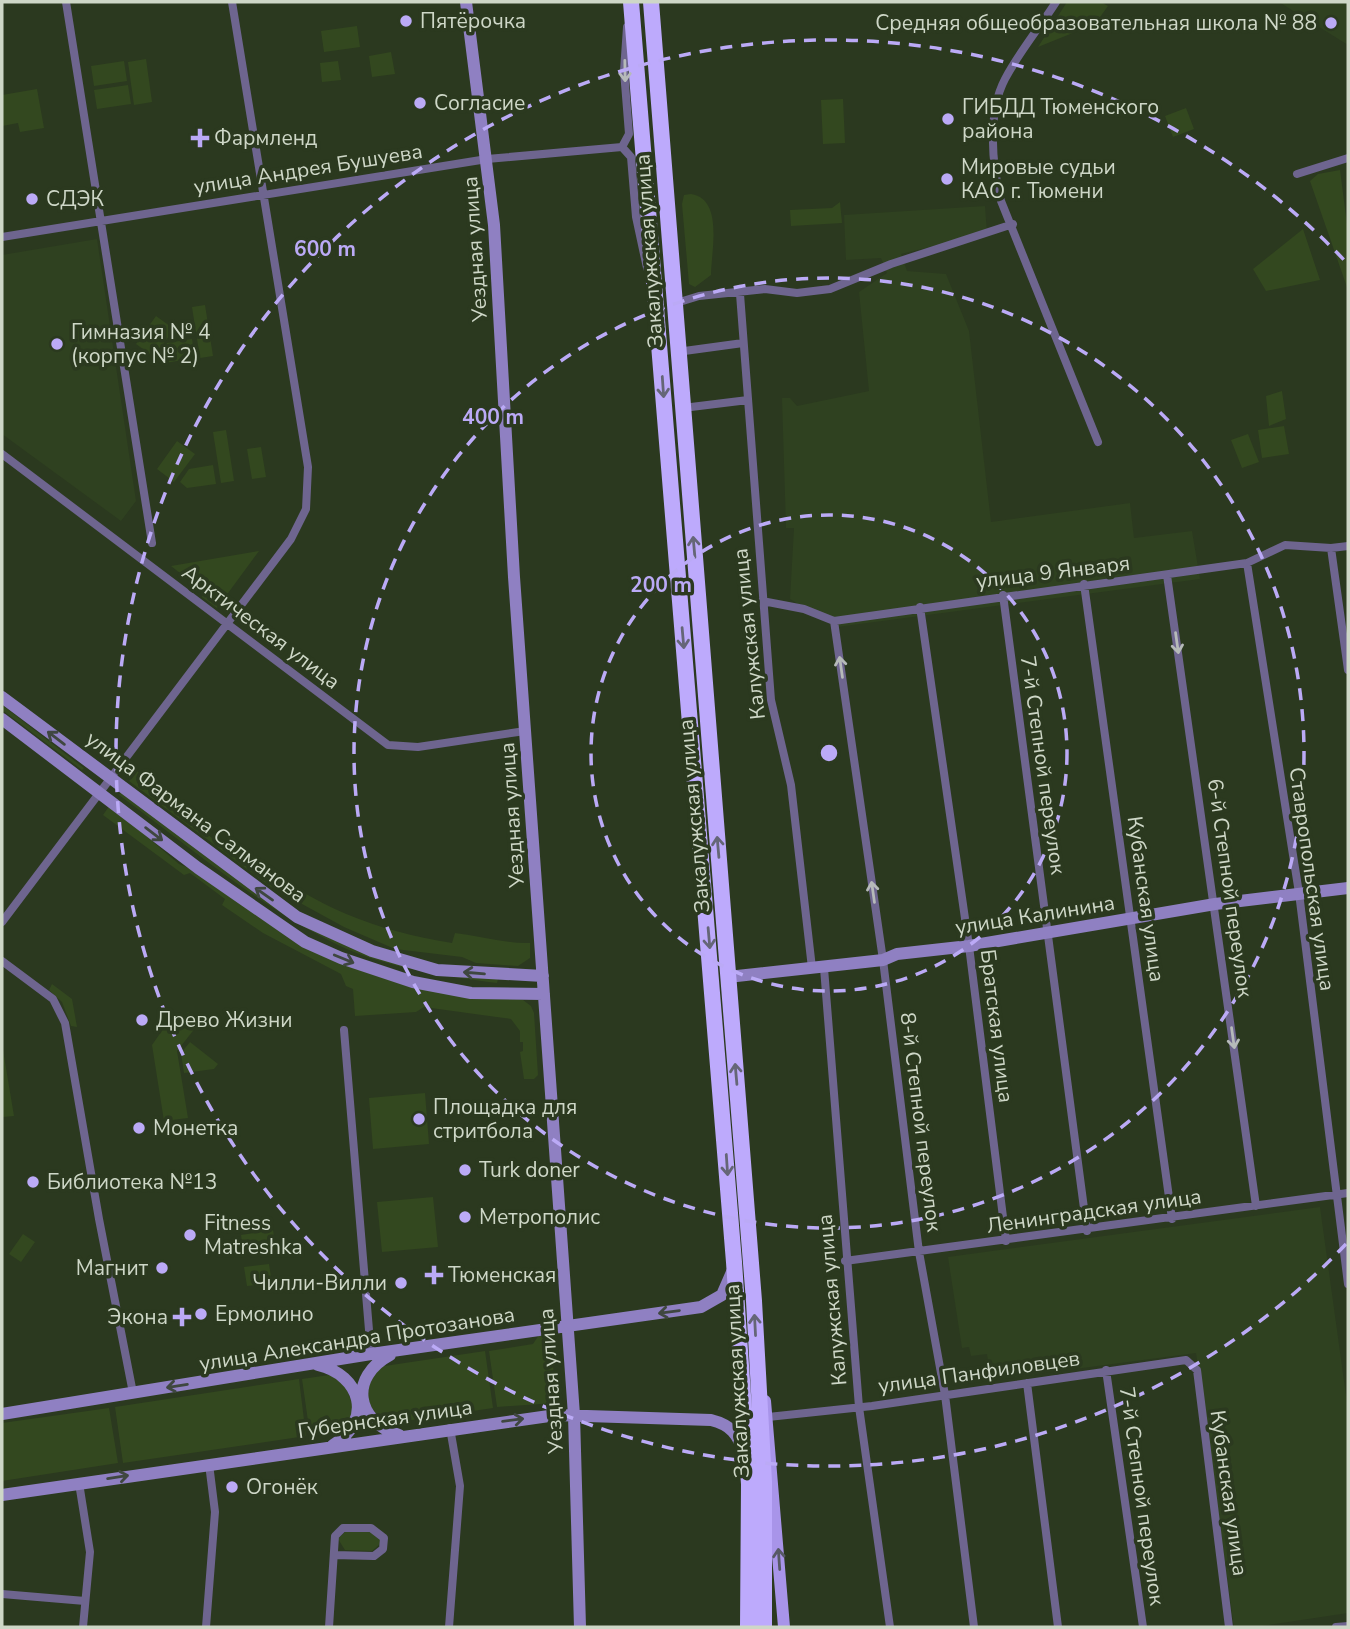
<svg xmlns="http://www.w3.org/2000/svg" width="1350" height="1629" viewBox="0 0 1350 1629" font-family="'Nunito Sans',sans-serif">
	<rect width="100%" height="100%" fill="#2b391f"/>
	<path fill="#2f4120" d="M1279,2H1348V45Z
		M985,206L987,233L901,254L907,271L946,274L969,331L991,522L1130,503L1134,538L1192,531L1200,579L837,627L790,599L794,528H786L782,398H790L797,406L869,391L859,292L887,273L881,258L846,260L844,215Z
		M97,239L136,501L121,521L2,434V255Z
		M1320,1207L1348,1410V1613L1255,1627H1234L1196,1353L991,1380L987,1354L971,1356L969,1347L962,1348L948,1257Z"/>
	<path fill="#33481f" d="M1067,2H1101L1108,6L1095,24L1038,47Z
		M357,26L360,47L324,52L321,31Z
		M391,52L395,74L372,77L369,56Z
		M146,59L152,102L134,105L128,62Z
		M124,61L127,81L94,86L91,66Z
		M338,61L341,80L322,82L320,63Z
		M128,85L131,104L97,109L94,90Z
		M37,89L44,128L20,132L18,123L2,126V95Z
		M843,99L845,143L823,144L821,100Z
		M1186,108L1194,129L1173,137L1165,116Z
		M1340,170L1348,232V290L1310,181L1318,174Z
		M691,194C724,199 711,252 711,275L695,287L689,284L682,204L684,195Z
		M840,202L842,223L791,226L790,210L832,208Z
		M1303,229L1320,280L1266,291L1253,269Z
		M205,305L213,356L200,358L192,307Z
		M156,316L174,329L154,357L136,344Z
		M192,339L195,358L165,363L158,356L167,343Z
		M1282,391L1286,419L1269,426L1266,396Z
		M1284,426L1289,454L1262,458L1258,430Z
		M226,430L234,481L221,483L213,432Z
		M1248,434L1259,462L1242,468L1231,440Z
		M177,441L195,454L174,482L157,469Z
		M261,447L266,477L252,479L247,449Z
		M213,465L216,484L187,488L180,482L189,469Z
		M259,551L220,604L207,594L219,605L217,608L202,597L203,591L171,566Z
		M2,705L84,768L82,770L2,710Z
		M137,771L156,785L155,795L232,853L241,849C307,903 369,930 452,943L455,933C480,936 506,944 530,943V958L518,966L476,963L462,957L395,949L344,927L271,887L129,781Z
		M121,792L342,942L498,979L497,983C443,976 387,968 338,945C259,907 189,846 119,795Z
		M110,805L179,864L194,870L330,959L523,1000L531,1006L534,1013L538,1075L534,1079H524L520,1052L523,1051V1042H520V1031L511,1019L424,1007L416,1012L355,1016L353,989L346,986L341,974L263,933L222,905L225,899L190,873L184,875L103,815Z
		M52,984L72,999L77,1027L71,1026L62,1002L49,990Z
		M188,1012L200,1022L177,1051L188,1118L164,1121L152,1045L166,1025L174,1030Z
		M190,1042L218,1064L214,1069L184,1073L181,1053Z
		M2,1044L14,1116L3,1117L2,1108Z
		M425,1093L429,1144L373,1149L369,1098Z
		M433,1197L438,1247L382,1252L377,1202Z
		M273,1230L276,1250L244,1255L241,1235Z
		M23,1234L35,1242L21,1262L9,1254Z
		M269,1264L272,1283L247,1286L244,1267Z
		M539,1335H546L552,1342L555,1403L497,1407L489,1351L533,1344Z
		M485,1351L493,1408L385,1424C365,1402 360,1393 378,1367Z
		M336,1374L342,1378L354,1408L344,1431L310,1435L302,1379Z
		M299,1379L306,1436L123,1463L115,1407Z
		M109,1408L118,1463L2,1481V1423Z
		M345,1532H371L380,1540V1544L372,1551L345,1550L338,1539Z"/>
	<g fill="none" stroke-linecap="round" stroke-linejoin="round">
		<path stroke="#6e658f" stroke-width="8" d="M66,2L152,543
			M1056,2C1040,27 1019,52 1005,79C987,113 992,165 1001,201L1098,442
			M622,147L631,157L636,217L647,268
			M622,147L629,134L624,71L627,27
			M1297,174L1348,158
			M2,237L487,159L622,147
			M740,294L771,700L791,785L812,968
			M673,304L699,296L765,289L797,293L830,289L891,264L1013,224
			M677,352L743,343
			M683,408L748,400
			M2,454L388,745L418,747L525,731
			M1331,548L1348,670
			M1247,563L1299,893L1348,1284
			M1167,575L1256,1206
			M1084,584L1172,1219
			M1003,595L1087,1231
			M762,601L804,609L834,621L1247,563L1285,545L1331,548L1348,546
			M920,607L969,946L1006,1241
			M834,621L883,960L919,1252L945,1395L974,1627
			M2,922L291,539L306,509L308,467L232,2
			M2,961L53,999L65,1023L99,1219L133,1393
			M824,968L859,1407L890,1627
			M344,1030L371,1354
			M845,1261L1348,1193
			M1106,1370L1143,1627
			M1027,1383L1058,1627
			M768,1417L872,1406L1186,1360L1197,1370L1229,1627
			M79,1483L90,1552L83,1627
			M2,1594L85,1601
			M206,1627L215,1512L209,1464
			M329,1627L335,1536L343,1528H371L384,1538L383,1549L374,1556L334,1555
			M449,1627L460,1486L450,1428
			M1336,1627L1348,1626"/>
		<path stroke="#8f80c2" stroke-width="12" d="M466,2L494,225L514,577L574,1415L580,1627
			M2,697L297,917L372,951L437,970L543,976
			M2,719L198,868L305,942L341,958L413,982L471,993L544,994
			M728,977L883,960L897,954L969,946L1215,904L1348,888
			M390,1355C349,1377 355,1421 399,1435
			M318,1365C361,1375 374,1420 333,1445
			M2,1414L371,1354L701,1307L722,1295L732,1272
			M2,1495L556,1415L711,1420C731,1425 738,1434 744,1453"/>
		<path stroke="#a894e9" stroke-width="12" d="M765,1401L784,1627"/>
		<path stroke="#bdaafc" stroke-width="16" d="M631,2L734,1262L749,1484L748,1627
			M651,2L754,1301L764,1482V1627"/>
	</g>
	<defs><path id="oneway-shaft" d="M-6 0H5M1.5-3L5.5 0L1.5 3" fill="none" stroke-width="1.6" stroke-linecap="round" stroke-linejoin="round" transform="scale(1.75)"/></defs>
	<g stroke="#b6bab9">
		<use href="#oneway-shaft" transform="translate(625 71) rotate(89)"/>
		<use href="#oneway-shaft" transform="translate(1177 643) rotate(82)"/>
		<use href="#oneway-shaft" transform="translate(841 667) rotate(-98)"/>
		<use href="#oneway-shaft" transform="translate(873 892) rotate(-98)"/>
		<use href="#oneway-shaft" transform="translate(1233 1038) rotate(82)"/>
	</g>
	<g stroke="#656677">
		<use href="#oneway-shaft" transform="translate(663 387) rotate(86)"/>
		<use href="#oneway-shaft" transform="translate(694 547) rotate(-95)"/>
		<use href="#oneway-shaft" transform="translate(683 638) rotate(85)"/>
		<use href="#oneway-shaft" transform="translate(718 847) rotate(-95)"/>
		<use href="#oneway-shaft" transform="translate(709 938) rotate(85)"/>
		<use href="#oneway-shaft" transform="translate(736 1074) rotate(-95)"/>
		<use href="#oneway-shaft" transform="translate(727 1165) rotate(86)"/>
		<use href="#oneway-shaft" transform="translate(755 1325) rotate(-93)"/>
	</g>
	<g stroke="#3f4740">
		<use href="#oneway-shaft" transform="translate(56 738) rotate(-143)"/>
		<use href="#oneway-shaft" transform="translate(154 834) rotate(37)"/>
		<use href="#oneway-shaft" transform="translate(264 894) rotate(-145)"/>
		<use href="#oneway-shaft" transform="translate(344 959) rotate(22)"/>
		<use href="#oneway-shaft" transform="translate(474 973) rotate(-175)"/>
		<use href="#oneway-shaft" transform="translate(669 1312) rotate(172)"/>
		<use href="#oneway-shaft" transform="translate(177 1386) rotate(171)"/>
		<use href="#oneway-shaft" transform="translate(513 1420) rotate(-7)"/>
		<use href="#oneway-shaft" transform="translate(118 1477) rotate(-9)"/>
	</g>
	<use stroke="#575966" href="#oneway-shaft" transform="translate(779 1559) rotate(-94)"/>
	<g fill="none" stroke="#bbaaf6" stroke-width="3.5" stroke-dasharray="12 9">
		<circle cx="829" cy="753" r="238"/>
		<circle cx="829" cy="753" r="475"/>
		<path d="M1346 1244A713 713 0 1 1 1346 262"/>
	</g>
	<g fill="#bbaaf6" stroke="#2b391f" stroke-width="2.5">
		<circle cx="406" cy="21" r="7"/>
		<circle cx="1331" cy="23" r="7"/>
		<circle cx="420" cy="103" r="7"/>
		<circle cx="948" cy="119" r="7"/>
		<path d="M196.5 127.5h7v7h7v7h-7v7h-7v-7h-7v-7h7z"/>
		<circle cx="947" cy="179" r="7"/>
		<circle cx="32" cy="199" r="7"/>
		<circle cx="57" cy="344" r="7"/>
		<circle cx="142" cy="1020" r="7"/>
		<circle cx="419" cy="1119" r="7"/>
		<circle cx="139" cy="1128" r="7"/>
		<circle cx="465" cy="1170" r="7"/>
		<circle cx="33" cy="1182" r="7"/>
		<circle cx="465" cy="1217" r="7"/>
		<circle cx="190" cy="1235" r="7"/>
		<circle cx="162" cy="1268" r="7"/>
		<path d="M430.5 1264.5h7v7h7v7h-7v7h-7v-7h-7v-7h7z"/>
		<circle cx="401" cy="1283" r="7"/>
		<circle cx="201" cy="1314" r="7"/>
		<path d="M178.5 1306.5h7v7h7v7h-7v7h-7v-7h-7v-7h7z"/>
		<circle cx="232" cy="1487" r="7"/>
	</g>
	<g text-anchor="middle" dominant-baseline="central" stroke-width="7" stroke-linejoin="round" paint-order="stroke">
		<g font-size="21" fill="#ced7c7" stroke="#2b391f" text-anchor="start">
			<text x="420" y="21">Пятёрочка</text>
			<text x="1317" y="23" text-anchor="end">Средняя общеобразовательная школа № 88</text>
			<text x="434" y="103">Согласие</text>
			<text x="962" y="107">ГИБДД Тюменского<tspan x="962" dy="24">района</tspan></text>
			<text x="214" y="138">Фармленд</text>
			<text x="961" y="167">Мировые судьи<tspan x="961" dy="24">КАО г. Тюмени</tspan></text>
			<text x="46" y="199">СДЭК</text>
			<text x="71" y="332">Гимназия № 4<tspan x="71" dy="24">(корпус № 2)</tspan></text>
			<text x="156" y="1020">Древо Жизни</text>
			<text x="433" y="1107">Площадка для<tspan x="433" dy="24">стритбола</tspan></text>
			<text x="153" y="1128">Монетка</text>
			<text x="479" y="1170">Turk doner</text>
			<text x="47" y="1182">Библиотека №13</text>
			<text x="479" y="1217">Метрополис</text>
			<text x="204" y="1223">Fitness<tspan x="204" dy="24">Matreshka</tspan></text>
			<text x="148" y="1268" text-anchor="end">Магнит</text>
			<text x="448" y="1275">Тюменская</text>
			<text x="387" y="1283" text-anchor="end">Чилли-Вилли</text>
			<text x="215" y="1314">Ермолино</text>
			<text x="168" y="1317" text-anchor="end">Экона</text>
			<text x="246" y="1487">Огонёк</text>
		</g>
		<g font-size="21" fill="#ced7c7" stroke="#2b391f">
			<text transform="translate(308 169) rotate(-9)">улица Андрея Бушуева</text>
			<text transform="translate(475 249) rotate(-94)">Уездная улица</text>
			<text transform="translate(649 251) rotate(-94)">Закалужская улица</text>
			<text transform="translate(1053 572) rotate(-7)">улица 9 Января</text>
			<text transform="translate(261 627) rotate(37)">Арктическая улица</text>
			<text transform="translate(749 634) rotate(-96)">Калужская улица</text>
			<text transform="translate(1043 765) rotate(82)">7-й Степной переулок</text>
			<text transform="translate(512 815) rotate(-94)">Уездная улица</text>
			<text transform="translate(694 816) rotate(-95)">Закалужская улица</text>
			<text transform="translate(196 817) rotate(37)">улица Фармана Салманова</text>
			<text transform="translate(1312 879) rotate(82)">Ставропольская улица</text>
			<text transform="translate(1230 888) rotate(82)">6-й Степной переулок</text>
			<text transform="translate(1146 899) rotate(82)">Кубанская улица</text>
			<text transform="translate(1035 915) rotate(-9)">улица Калинина</text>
			<text transform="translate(997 1026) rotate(83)">Братская улица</text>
			<text transform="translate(921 1122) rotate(83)">8-й Степной переулок</text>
			<text transform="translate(1094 1211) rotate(-8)">Ленинградская улица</text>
			<text transform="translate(832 1300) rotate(-95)">Калужская улица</text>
			<text transform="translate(357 1339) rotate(-9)">улица Александра Протозанова</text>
			<text transform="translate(979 1372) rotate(-8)">улица Панфиловцев</text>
			<text transform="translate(551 1381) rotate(-94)">Уездная улица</text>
			<text transform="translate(737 1381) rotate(-93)">Закалужская улица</text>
			<text transform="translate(385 1419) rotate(-8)">Губернская улица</text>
			<text transform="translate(1229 1493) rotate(82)">Кубанская улица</text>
			<text transform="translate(1142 1496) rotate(82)">7-й Степной переулок</text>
		</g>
	</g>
	<circle cx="829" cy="753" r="10" fill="#bbaaf6" stroke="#2b391f" stroke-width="3.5"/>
	<g font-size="21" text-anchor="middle" font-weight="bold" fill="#bbaaf6" stroke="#2b391f" stroke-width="7" stroke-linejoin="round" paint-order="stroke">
		<text x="325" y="256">600 m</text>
		<text x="493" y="424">400 m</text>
		<text x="661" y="592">200 m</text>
	</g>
	<rect width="1350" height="1629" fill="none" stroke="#ced7c7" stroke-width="7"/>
</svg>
